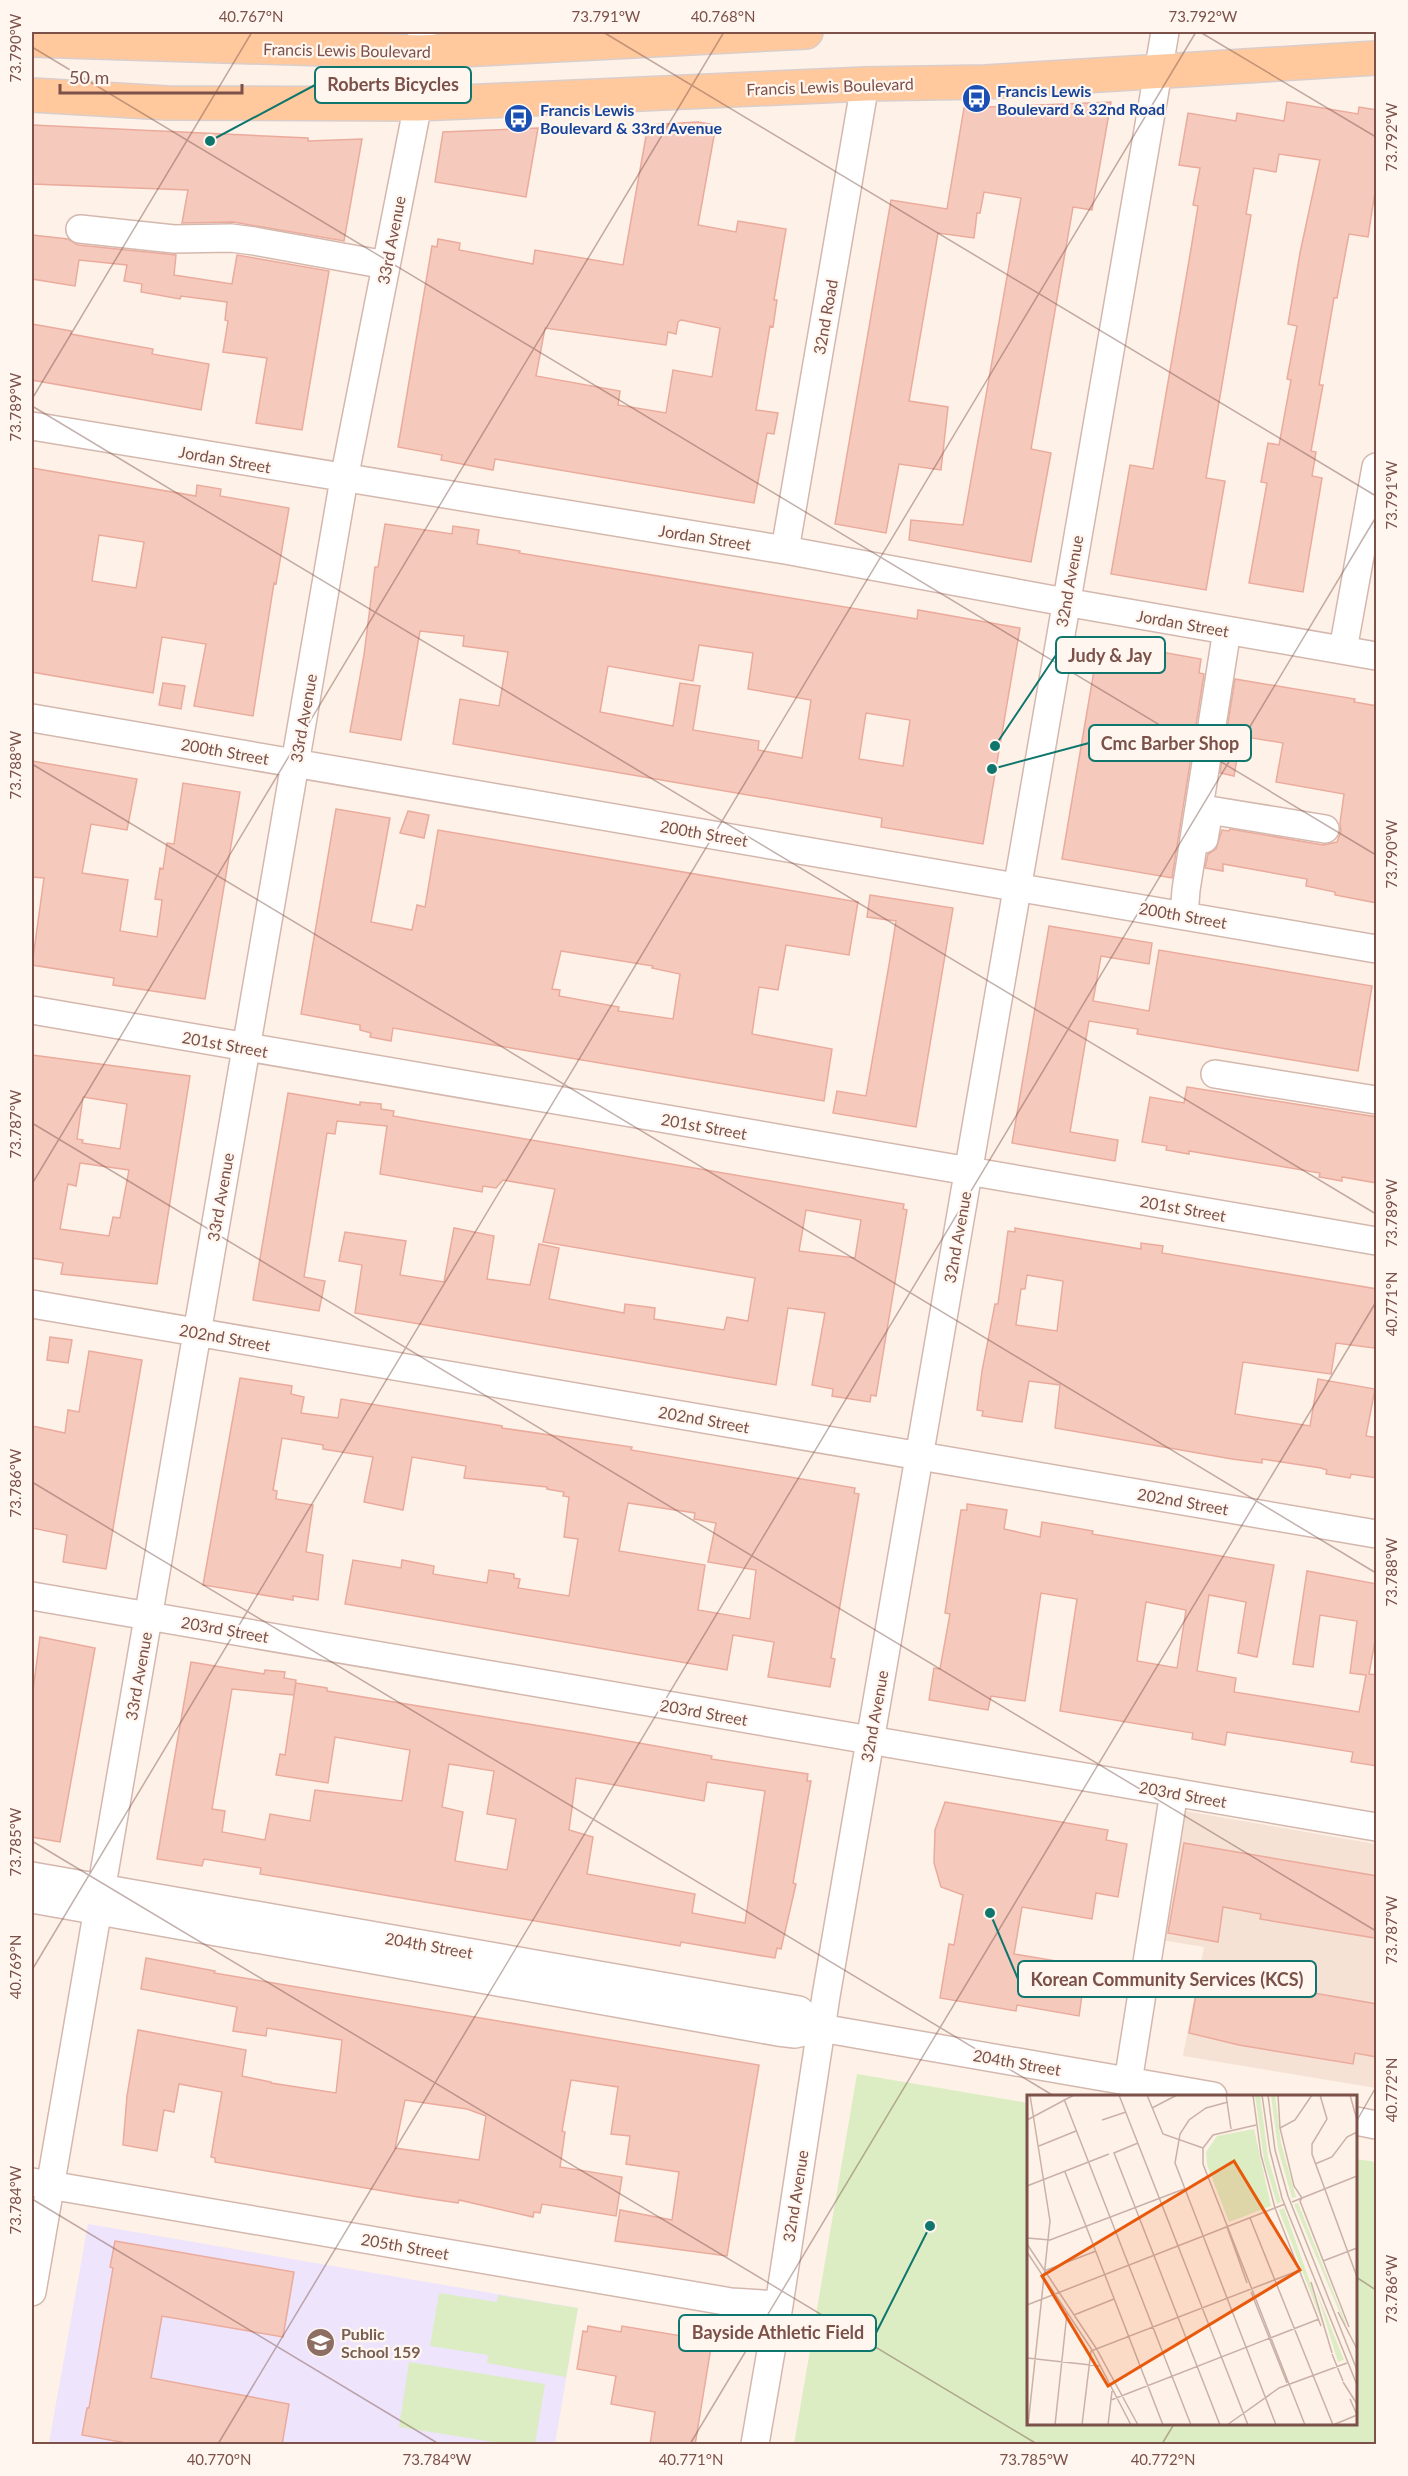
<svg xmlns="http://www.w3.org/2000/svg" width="1408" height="2476" viewBox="0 0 1408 2476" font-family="Lato,sans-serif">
	<rect width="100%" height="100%" fill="#fef1e7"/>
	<path fill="#f6e1d5" d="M1179,1810L1376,1844V2088L1183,2056L1204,1947L1155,1939Z"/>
	<path fill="#eee4fb" d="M88,2224L578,2308L555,2444L49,2443Z"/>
	<path fill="#dcedc4" d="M857,2074L1028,2103V2424H1356V2159L1376,2162V2444H794Z
		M439,2293L497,2302L498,2295L578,2308L566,2377L487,2363L488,2355L430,2346Z
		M409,2362L545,2384L535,2444H506L399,2427Z"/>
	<path fill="#f6c9bd" stroke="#eaab9c" stroke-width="1.5" fill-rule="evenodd" d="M1111,102L1092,210L1073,207L1031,449L1051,453L1031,562L909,540L911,520L963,525L1021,198L984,192L980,213H977L974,238L938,233L909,401L948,407L941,470L899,464L886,533L835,524L891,200L947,209L964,108Z
		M1287,102L1358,114L1359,107L1377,110V179L1368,237L1349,234L1337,298H1334L1319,385H1323L1311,451L1316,452L1312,476L1322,478L1303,592L1249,583L1267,483L1261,482L1268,443L1279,445L1291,380L1287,379L1297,326L1288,324L1300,253L1320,160L1279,154L1276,172L1254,168L1246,214L1251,215L1206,478L1225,481L1206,590L1111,574L1130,465L1153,469L1190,255L1198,206L1193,205L1200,168L1179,165L1188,113L1236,121L1237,113L1284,121Z
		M698,122L716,125L698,225L736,232L738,221L786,229L774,300H777L773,327L770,326L756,410L778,413L774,434L767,433L754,503L495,459L493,470L441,460L442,455L398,447L432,246L437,247L438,239L460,243L459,250L533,264L535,250L623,265L648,125ZM681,320L720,328L712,377L673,370L666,413L618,405L620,391L536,376L545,328L666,345L668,332L676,334L678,322Z
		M32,125L308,138V141L362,139L344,241L233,222L182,223L188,190L32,184Z
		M538,128L526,197L435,182L443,132Z
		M32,235L68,239L78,245L176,255L174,275L232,284L237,255L329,271L302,430L256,423L267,358L223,352L228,321L225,320L227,302L181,296L180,299L141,292L142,284L124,281L127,265L79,260L75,286L32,279Z
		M32,324L71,331V334L153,349L152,354L209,364L201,410L32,380Z
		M32,468L196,496L197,485L221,489L220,496L289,508L276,584L274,583L253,716L194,706L206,644L162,637L153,693L32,672ZM99,535L144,542L136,588L92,581Z
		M385,524L452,534L453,526L479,530L477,544L520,551L519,553L917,619L918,610L1020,628L983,844L881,827L882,818L453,744L460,699L499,706L508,652L463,646L464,636L420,631L401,740L350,732L364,655L375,567H378ZM699,645L753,653L748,689L811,700L802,758L758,750L759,741L693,730L700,686L680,683L673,726L600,712L608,666L693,681ZM866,713L910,720L903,766L859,759Z
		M1099,641L1201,659L1199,673L1204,674L1172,878L1062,859Z
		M1235,679L1355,699L1354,702L1377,706V903L1335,895V892L1306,886L1307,879L1223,864V871L1205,868L1208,854L1216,849L1222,830L1229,831L1230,829L1323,845L1337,842L1341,831L1340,823L1344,794L1276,782L1283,743L1241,736L1234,776L1220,773Z
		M163,683L185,686L181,709L159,705Z
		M32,761L137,779L127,830L91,824L82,873L128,880L120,931L157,937L162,900L155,899L160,868L163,869L167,843L174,844L183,783L240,792L205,999L113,985L114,978L32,965L44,878L32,877Z
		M336,809L390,818L371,922L412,930L417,905L425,907L438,830L858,902L849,955L786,945L778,990L759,987L752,1034L832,1049L824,1101L393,1028L391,1041L370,1037L371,1033L360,1030V1025L301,1014ZM561,951L653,966L652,968L680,974L673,1019L618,1011L619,1007L559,996L560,990L552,989Z
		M408,811L429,815L424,838L400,833Z
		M870,895L953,908L916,1127L833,1113L837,1091L866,1096L889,965L896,921L867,917Z
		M1049,926L1152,943L1149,964L1101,956L1093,1001L1149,1011L1159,950L1372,986L1358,1071L1137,1034L1138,1029L1089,1021L1070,1132L1118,1140L1115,1161L1012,1143Z
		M32,1055L190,1076L157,1284L61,1274L63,1263L32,1258ZM83,1097L127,1104L120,1149L82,1143L83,1140L77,1139ZM80,1163L129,1170L120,1218L113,1217L109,1236L60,1229L68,1184L76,1186Z
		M1187,1087L1377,1117V1183L1342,1177V1181L1319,1177L1320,1173L1189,1151V1154L1166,1150L1167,1146L1142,1142L1150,1097L1184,1103Z
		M288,1093L360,1105V1102L381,1104V1109L394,1111L393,1116L421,1121L904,1204L903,1209L907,1210L876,1396L871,1395L870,1402L832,1396L833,1389L812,1385L825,1313L788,1308L776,1385L355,1313L362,1265L339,1261L345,1232L406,1241L400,1275L444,1282L454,1228L494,1236L487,1279L530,1285L539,1244L559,1248L549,1299L624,1313L625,1304L655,1308L654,1319L724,1330L727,1317L748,1321L755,1278L543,1242L555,1189L503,1180L496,1188L483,1186L482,1192L380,1174L387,1126L337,1121L335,1134L327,1133L304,1277L325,1281L319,1311L253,1300ZM806,1210L861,1220L855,1258L799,1251Z
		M1015,1228L1141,1249V1243L1163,1246L1162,1253L1377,1289V1329L1374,1348L1336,1343L1331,1374L1243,1362L1235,1414L1310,1426L1318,1379L1375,1389L1366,1436L1377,1438V1478L1351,1474L1350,1478L1326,1474L1327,1470L1321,1468L1262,1459V1463L1232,1459L1055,1428L1060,1385L1029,1381L1022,1422L982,1416L983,1411L977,1410L982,1371L995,1304H998L1008,1231L1015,1232ZM1027,1275L1063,1281L1057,1331L1016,1325L1021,1289H1025Z
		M50,1337L72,1340L68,1363L47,1360Z
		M89,1351L142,1360L106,1569L63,1562L67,1535L32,1528V1426L65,1433L68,1410L79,1412Z
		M240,1378L292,1386L291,1394L304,1397L301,1413L338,1418L341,1399L502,1426V1428L632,1447L631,1450L855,1488L854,1493L859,1494L831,1658L835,1659L830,1687L768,1677L774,1642L733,1635L727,1670L345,1604L353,1560L401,1568L402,1560L434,1566L433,1574L487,1583L489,1570L514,1574V1578L520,1579L518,1588L569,1596L578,1539L564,1537L569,1497L563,1496L564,1492L547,1489V1487L464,1478L466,1466L412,1457L403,1510L364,1502L373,1457L323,1449V1445L282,1438L273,1490L277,1491L276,1499L313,1505L306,1552L323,1555L318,1600L293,1596V1600L203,1585ZM628,1503L695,1513L694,1519L716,1523L708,1562L756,1570L750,1619L698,1610L705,1565L619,1551Z
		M967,1504L1007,1510L1004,1529L1040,1537L1042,1522L1093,1531L1092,1534L1274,1565L1257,1657L1238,1653L1246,1602L1209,1595L1197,1671L1236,1678L1234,1692L1359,1712L1366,1675L1350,1673L1357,1621L1320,1615L1313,1667L1293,1664L1307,1571L1377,1584V1630L1369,1674L1377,1675V1766L1351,1762L1353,1752L1227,1732L1225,1745L1192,1739L1193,1733L1060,1711L1077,1599L1041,1593L1025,1701L991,1696L988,1710L929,1700L934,1668L940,1669L950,1614L945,1613L961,1510H967ZM1146,1602L1186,1610L1177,1668L1137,1661Z
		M40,1637L95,1648L60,1842L32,1837V1698Z
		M191,1662L264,1674L265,1670L285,1672L284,1678L296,1680L294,1694L296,1683L327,1688V1691L583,1733L712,1756L711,1759L808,1774L807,1781H811L793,1883L796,1884L781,1949L777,1948L775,1958L681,1942L680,1946L303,1881L260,1874L261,1868L204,1859L202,1866L157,1859ZM232,1689L294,1695L285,1755L280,1754L276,1775L328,1783L335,1737L410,1750L402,1801L315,1790L310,1821L270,1814L265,1840L222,1832L225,1811L212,1809ZM449,1764L494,1771L487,1814L516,1819L507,1870L455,1861L463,1812L442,1807ZM576,1778L704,1801L707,1782L765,1791L745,1923L692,1913L695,1894L587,1874L593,1837L569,1830Z
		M945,1802L1108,1830L1106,1840L1127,1844L1118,1897L1096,1893L1092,1919L1022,1907L1014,1954L1110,1970L1106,1992L1083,1988L1079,2016L1017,2005L1016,2011L940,1998L949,1944L954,1945L963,1895L941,1887L934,1863L935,1830Z
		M1184,1843L1377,1876L1375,1938L1260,1919L1261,1914L1223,1907L1218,1942L1168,1933Z
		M146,1958L215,1971L214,1973L759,2065L727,2256L615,2241L620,2210L672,2220L679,2172L626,2164L630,2136L611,2134L618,2087L571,2080L562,2131L565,2132L560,2167L622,2177L616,2216L542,2204L540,2213L534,2212L533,2217L459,2200L458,2203L418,2197L215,2162V2158L211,2157L222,2092L179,2084L174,2112L164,2110L157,2151L123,2145L127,2096L138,2030L246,2050L242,2076L271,2082V2083L336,2093L342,2040L267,2028L266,2036L233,2031L237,2007L141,1989ZM405,2100L467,2109L486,2116L479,2160L395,2148Z
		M1199,1978L1225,1982L1226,1978L1377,2004V2057L1355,2053L1353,2064L1239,2045L1189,2033Z
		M115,2241L294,2272L283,2337L162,2316L151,2378L289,2404L282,2445H137L82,2435L87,2408H89L113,2268L110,2267Z
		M588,2326L621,2332L622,2326L712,2341L695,2445H650L655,2412L611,2404L616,2376L577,2369L583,2331L587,2332Z"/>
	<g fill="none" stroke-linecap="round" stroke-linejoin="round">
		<defs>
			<path id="minor" d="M80,229L174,239L231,238L254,241L386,265
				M32,426L785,550L1065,602L1376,656
				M785,550L865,84
				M1343,650L1376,467
				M32,718L1376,949
				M1204,839L1209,810L1325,829
				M1184,915L1186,890L1227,630
				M32,1010L1376,1241
				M1215,1074L1376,1100
				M32,1304L1376,1534
				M32,1596L1376,1827
				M32,1876L799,2010L821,2028
				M32,1899L778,2032L795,2034L821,2028L1213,2096
				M1128,2082L1174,1792
				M1356,2121L1376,2125
				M32,2182L731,2302L779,2305
				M32,2292L344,479L418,104L422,32
				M755,2444L779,2305L826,1996L1165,32"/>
			<path id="major" d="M32,40L421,52L806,32
				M32,95L167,103L418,104L865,84L986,82L1376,58"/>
		</defs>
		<use href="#minor" stroke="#d4b8ae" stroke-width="30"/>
		<use href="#major" stroke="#dacecc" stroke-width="36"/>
		<use href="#minor" stroke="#fff" stroke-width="27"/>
		<use href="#major" stroke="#ffc99d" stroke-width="33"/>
	</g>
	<path fill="none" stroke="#7b5149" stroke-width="1.5" stroke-opacity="0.45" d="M603,32L1376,496M1200,32L1376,137M32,47L1376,855M32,399L252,32M32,406L1376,1214M32,764L1376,1573M32,1123L1376,1931M32,1184L724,32M32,1482L1054,2096M32,1841L1037,2444M32,1970L1196,32M1356,2122L1376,2087M32,2199L439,2444M1356,2277L1376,2290M218,2444L1376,517M690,2444L1376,1302M1162,2444L1174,2424"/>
	<defs>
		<symbol id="bus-disc" viewBox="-11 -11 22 22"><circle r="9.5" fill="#1a4fb4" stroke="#fff6ef"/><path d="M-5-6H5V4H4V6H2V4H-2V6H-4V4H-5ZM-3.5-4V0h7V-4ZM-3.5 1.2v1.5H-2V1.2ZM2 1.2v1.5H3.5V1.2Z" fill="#fff"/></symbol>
		<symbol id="school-disc" viewBox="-11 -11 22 22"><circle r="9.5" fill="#8d6e63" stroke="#fff6ef"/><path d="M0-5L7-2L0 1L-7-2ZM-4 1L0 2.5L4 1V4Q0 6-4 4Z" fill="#fff"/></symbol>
	</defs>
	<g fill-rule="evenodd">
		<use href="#bus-disc" x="960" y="82" width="33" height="33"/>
		<use href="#bus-disc" x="502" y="102" width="33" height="33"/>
		<use href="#school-disc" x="304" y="2326" width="33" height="33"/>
	</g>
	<g text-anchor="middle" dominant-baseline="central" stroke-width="4.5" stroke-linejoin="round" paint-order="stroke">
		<g font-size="16" fill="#7b5149" stroke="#fff6ef">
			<text transform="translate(347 50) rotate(1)">Francis Lewis Boulevard</text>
			<text transform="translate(830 86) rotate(-2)">Francis Lewis Boulevard</text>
			<text transform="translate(391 240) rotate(-79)">33rd Avenue</text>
			<text transform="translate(825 317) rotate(-80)">32nd Road</text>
			<text transform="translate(225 459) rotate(10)">Jordan Street</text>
			<text transform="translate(705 537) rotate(9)">Jordan Street</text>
			<text transform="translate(1069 581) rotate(-80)">32nd Avenue</text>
			<text transform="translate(1183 623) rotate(10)">Jordan Street</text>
			<text transform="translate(303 718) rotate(-80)">33rd Avenue</text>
			<text transform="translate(225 751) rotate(10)">200th Street</text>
			<text transform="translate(704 833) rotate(10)">200th Street</text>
			<text transform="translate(1183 915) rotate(10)">200th Street</text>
			<text transform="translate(225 1044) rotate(10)">201st Street</text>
			<text transform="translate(704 1126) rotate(10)">201st Street</text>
			<text transform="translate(220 1197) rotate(-80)">33rd Avenue</text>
			<text transform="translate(1183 1208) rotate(10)">201st Street</text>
			<text transform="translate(957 1237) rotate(-80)">32nd Avenue</text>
			<text transform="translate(225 1337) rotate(10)">202nd Street</text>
			<text transform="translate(704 1419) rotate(10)">202nd Street</text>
			<text transform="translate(1183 1501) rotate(10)">202nd Street</text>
			<text transform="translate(225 1629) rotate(10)">203rd Street</text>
			<text transform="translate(138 1676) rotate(-80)">33rd Avenue</text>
			<text transform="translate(704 1712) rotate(10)">203rd Street</text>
			<text transform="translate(874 1716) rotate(-80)">32nd Avenue</text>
			<text transform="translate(1183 1794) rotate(10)">203rd Street</text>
			<text transform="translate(429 1945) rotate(10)">204th Street</text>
			<text transform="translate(1017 2062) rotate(10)">204th Street</text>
			<text transform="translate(795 2196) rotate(-81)">32nd Avenue</text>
			<text transform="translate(405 2246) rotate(10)">205th Street</text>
		</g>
		<g font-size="16" font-weight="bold" fill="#164399" stroke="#fff6ef" text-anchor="start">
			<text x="997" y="90">Francis Lewis<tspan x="997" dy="18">Boulevard &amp; 32nd Road</tspan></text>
			<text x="540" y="109">Francis Lewis<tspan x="540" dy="18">Boulevard &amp; 33rd Avenue</tspan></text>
		</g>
		<g font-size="16" font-weight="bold" fill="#785e54" stroke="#fff6ef" text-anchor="start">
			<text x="341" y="2333">Public<tspan x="341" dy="18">School 159</tspan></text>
		</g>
	</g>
	<g transform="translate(1027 2095)">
		<rect width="330" height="330" fill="#fef1e7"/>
		<path d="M228,0H233L241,62L254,107L250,109L237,65ZM244,0H248L254,48L269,102L265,103L251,54ZM227,34L244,111L202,127L180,70L179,57L190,41ZM271,108L319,229L318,230L267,109ZM257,113L282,184L296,230L252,115ZM289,195L317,265H316L311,267Z" fill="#dcedc4"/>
		<path fill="none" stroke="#cab1a8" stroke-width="1.5" d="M92,0L221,330M120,0L136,39L176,53M199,0L204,34M226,0L234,60L248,113L294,231M235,0L243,56L255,103L330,290M241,0L248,55L261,101L330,275M251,0L253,33L267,91L275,103L273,106L322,232M293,0L300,24L285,49V59L330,182M323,0L330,25M37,4L164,330M201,7L179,13L162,25L153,39L148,68L249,330M125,13L150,0M0,25L47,0M75,25L99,17M229,30L186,40L176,53V69L278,330M253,33L268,25L285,0M111,48L87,58L193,330M12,51L49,36M288,69L305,62L320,42L330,37M38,77L136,330M0,91L82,59M265,107L330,81M223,123L306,330M200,132L220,188M0,143L23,145L157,94M0,149L69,253L111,330M0,157L65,255L104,330M296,166L330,153M17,176L69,156M284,187L305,258M224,197L260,288M0,210L258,109M311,217L330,254M47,220L87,204M305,259L316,286M0,263L73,271M316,287L330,309M84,305L292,224M1,330L23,126L3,0M28,330L40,218M55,330L64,256L273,175M81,330L85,296M200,330L252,293L320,268M306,330L330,320L323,304"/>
		<path fill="#e8590c" fill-opacity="0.15" stroke="#e8590c" stroke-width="3" d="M207,66L273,175L81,291L15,181Z"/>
		<rect width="330" height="330" fill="none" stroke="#7b5149" stroke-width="3"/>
	</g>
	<path fill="none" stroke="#0f766e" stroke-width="2" d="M210 141L315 85M995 746L1056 655M992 769L1089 743M990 1913L1018 1979M930 2226L876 2333"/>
	<g fill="#0f766e" stroke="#fff6ef" stroke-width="2">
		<circle cx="210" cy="141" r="6"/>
		<circle cx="995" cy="746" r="6"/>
		<circle cx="992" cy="769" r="6"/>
		<circle cx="990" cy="1913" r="6"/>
		<circle cx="930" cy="2226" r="6"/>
	</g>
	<g fill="#fff6ef" stroke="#0f766e" stroke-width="2">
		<rect x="315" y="67" width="156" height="36" rx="6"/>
		<rect x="1056" y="637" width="109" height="36" rx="6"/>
		<rect x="1089" y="725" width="162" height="36" rx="6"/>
		<rect x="1018" y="1961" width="298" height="36" rx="6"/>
		<rect x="679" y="2315" width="197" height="36" rx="6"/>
	</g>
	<g font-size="18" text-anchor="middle" font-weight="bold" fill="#7b5149">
		<text x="393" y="91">Roberts Bicycles</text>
		<text x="1110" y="662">Judy &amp; Jay</text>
		<text x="1170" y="750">Cmc Barber Shop</text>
		<text x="1167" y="1986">Korean Community Services (KCS)</text>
		<text x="778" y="2339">Bayside Athletic Field</text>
	</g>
	<rect width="1408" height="2476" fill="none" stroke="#fff6ef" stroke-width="66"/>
	<path d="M60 84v9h182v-9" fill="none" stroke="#7b5149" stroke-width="3"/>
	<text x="69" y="84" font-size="18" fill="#7b5149" stroke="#fff6ef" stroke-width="4.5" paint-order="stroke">50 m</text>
	<rect x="33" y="33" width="1342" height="2410" fill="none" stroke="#7b5149" stroke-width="2"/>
	<g font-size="15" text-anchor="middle" fill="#7b5149">
		<text x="251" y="22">40.767°N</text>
		<text x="606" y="22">73.791°W</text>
		<text x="723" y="22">40.768°N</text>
		<text x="1203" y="22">73.792°W</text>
		<text transform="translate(16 48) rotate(-90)" y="5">73.790°W</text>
		<text transform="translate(1392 137) rotate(-90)" y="5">73.792°W</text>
		<text transform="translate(16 407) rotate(-90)" y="5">73.789°W</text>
		<text transform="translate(1392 495) rotate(-90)" y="5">73.791°W</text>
		<text transform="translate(16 765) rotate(-90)" y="5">73.788°W</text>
		<text transform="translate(1392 854) rotate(-90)" y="5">73.790°W</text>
		<text transform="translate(16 1124) rotate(-90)" y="5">73.787°W</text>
		<text transform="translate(1392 1213) rotate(-90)" y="5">73.789°W</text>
		<text transform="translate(1392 1304) rotate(-90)" y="5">40.771°N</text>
		<text transform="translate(16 1483) rotate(-90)" y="5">73.786°W</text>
		<text transform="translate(1392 1572) rotate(-90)" y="5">73.788°W</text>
		<text transform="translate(16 1842) rotate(-90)" y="5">73.785°W</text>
		<text transform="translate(1392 1930) rotate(-90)" y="5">73.787°W</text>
		<text transform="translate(16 1967) rotate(-90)" y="5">40.769°N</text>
		<text transform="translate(1392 2090) rotate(-90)" y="5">40.772°N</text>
		<text transform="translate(16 2200) rotate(-90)" y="5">73.784°W</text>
		<text transform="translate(1392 2289) rotate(-90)" y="5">73.786°W</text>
		<text x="219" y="2465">40.770°N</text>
		<text x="437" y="2465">73.784°W</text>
		<text x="691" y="2465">40.771°N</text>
		<text x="1034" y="2465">73.785°W</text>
		<text x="1163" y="2465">40.772°N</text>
	</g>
</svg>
